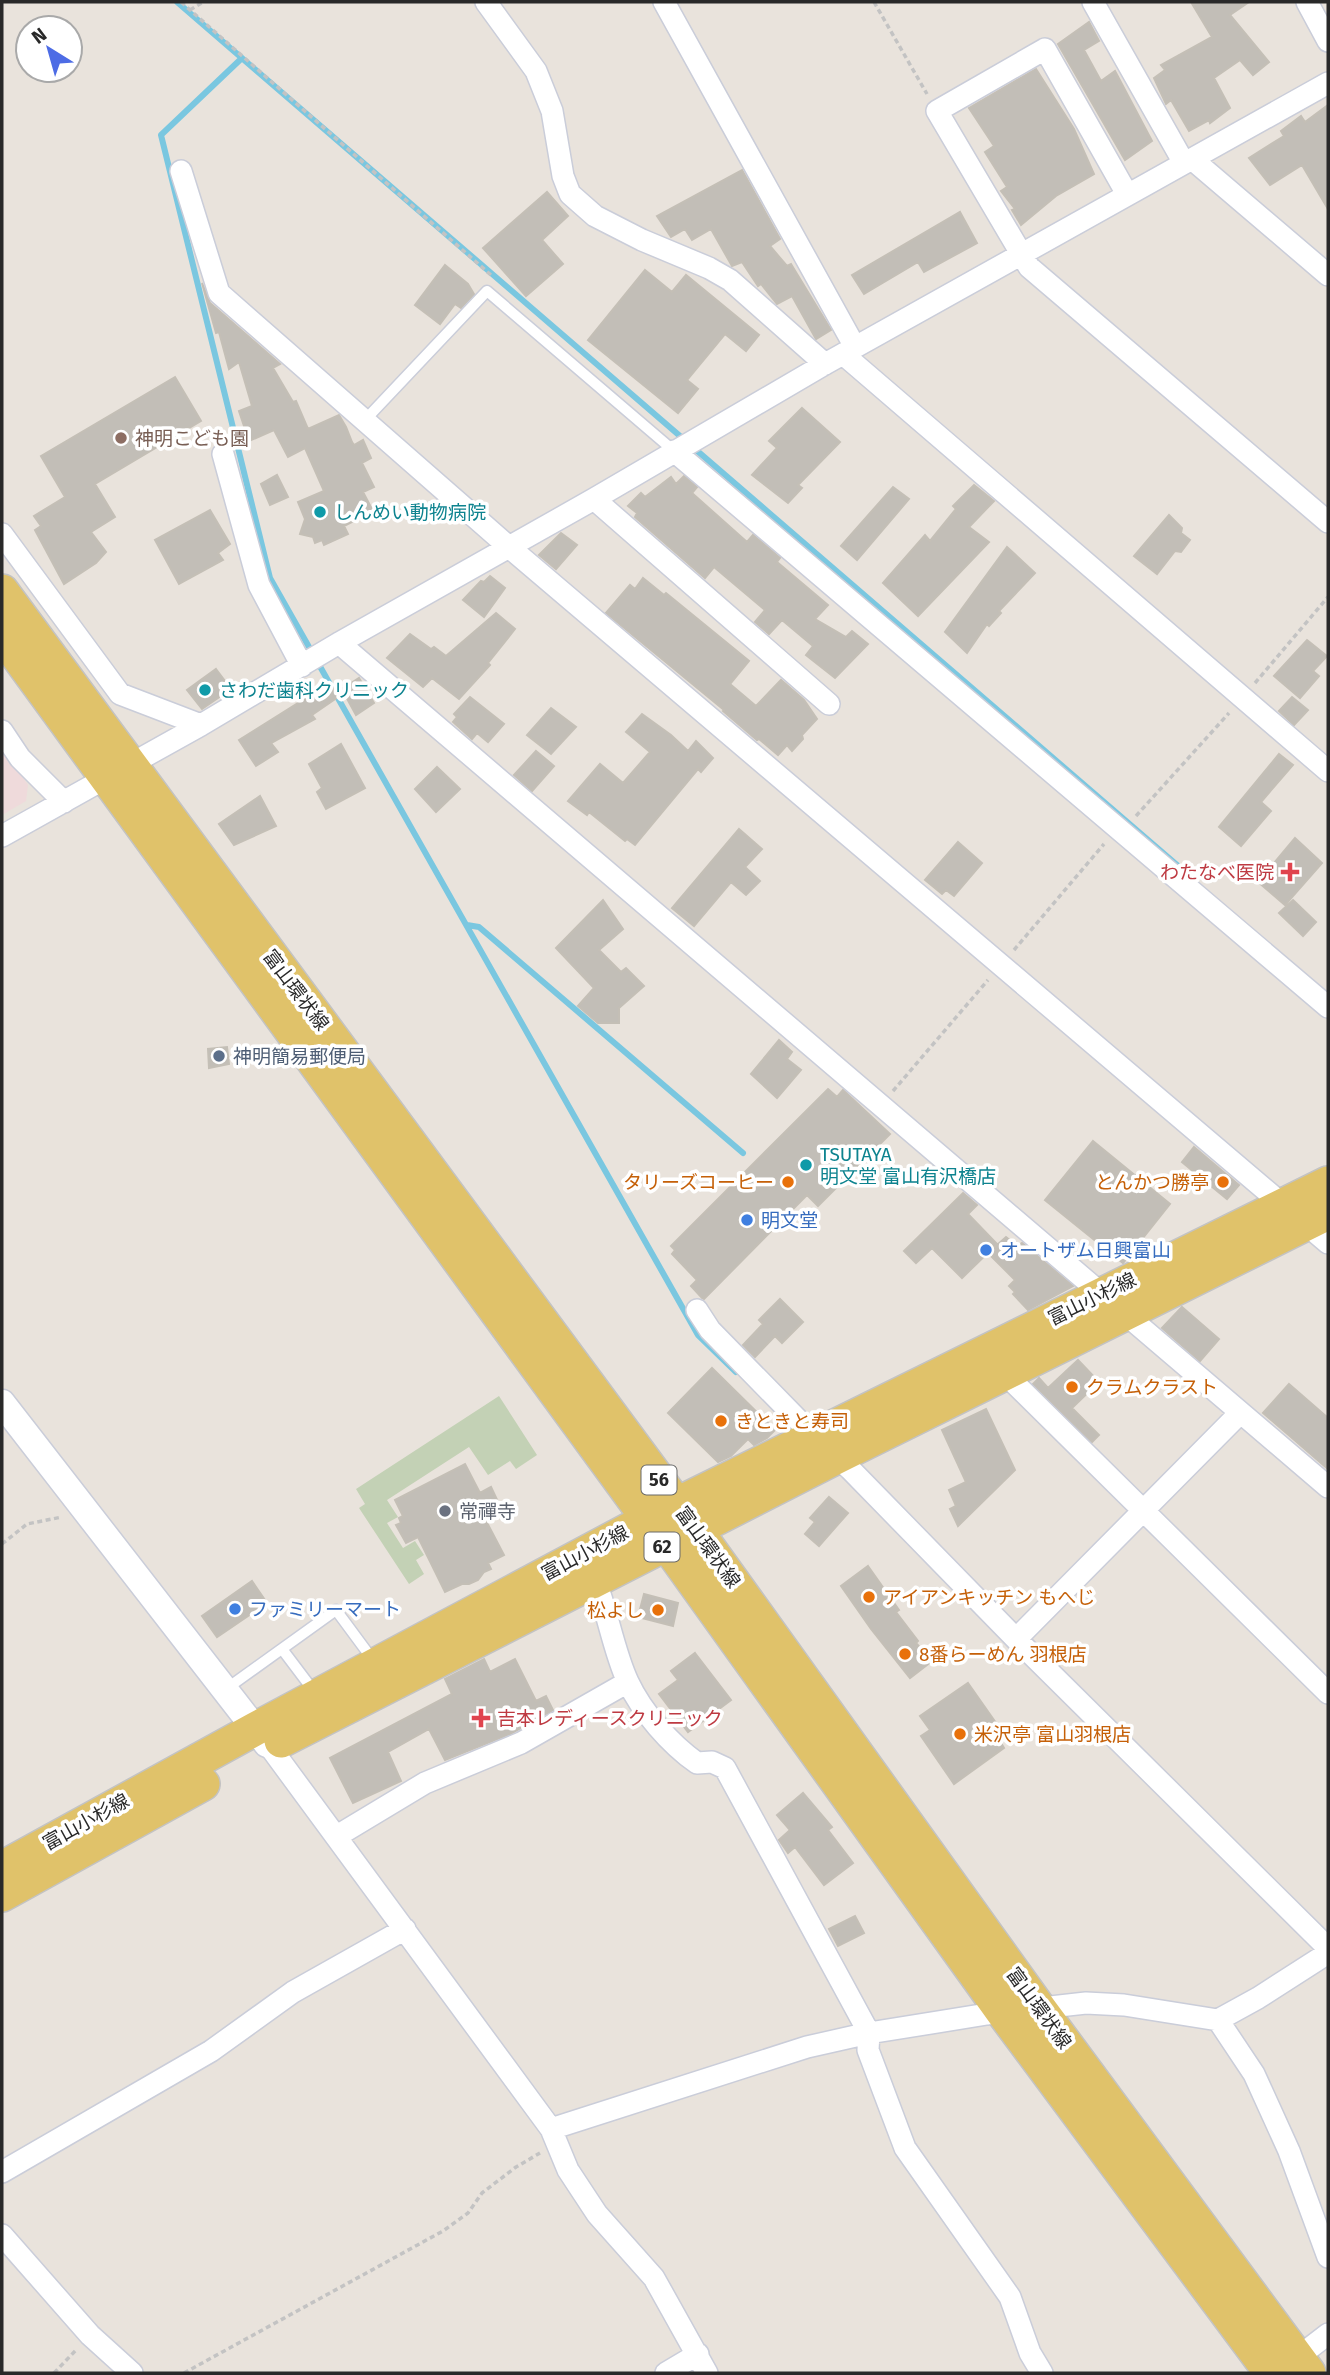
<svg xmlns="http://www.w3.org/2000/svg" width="1330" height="2375" viewBox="0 0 1330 2375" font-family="'Fira Sans','Noto Sans JP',sans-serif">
	<rect width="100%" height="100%" fill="#e9e3dc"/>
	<path fill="#efdadb" d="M2,747L28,785L26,801L2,815Z"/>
	<path fill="#c3d1b5" d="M499,1396L537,1455L516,1469L510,1461L488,1475L469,1447L387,1500L398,1517L387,1523L403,1548L415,1541L424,1555L416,1560L424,1574L409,1584L359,1508L365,1504L356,1489Z"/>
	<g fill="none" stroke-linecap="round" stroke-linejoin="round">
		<path stroke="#7ac7e0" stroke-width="6" d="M177,2L1184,871
			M242,58L161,135L270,578L698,1335L736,1372
			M467,925L479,927L743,1153"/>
	</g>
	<path fill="#c2beb7" stroke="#c4bfb6" stroke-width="2" d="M1191,2H1249L1230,15L1269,62L1253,75L1240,60L1214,78L1230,108L1210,123L1209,120L1189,131L1171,100L1166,104L1154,78L1165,70L1161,65L1212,37Z
		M1089,22L1099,41L1084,50L1101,81L1115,71L1152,141L1125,160L1058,44Z
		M1036,69L1074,129L1094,174L1056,196L1021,225L1012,210L1015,209L1001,191L1007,187L985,152L994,146L969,108Z
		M1328,105V209L1302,165L1270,185L1249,158L1284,136L1281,131L1301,116L1305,122Z
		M742,170L780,239L770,246L787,266L791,264L831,330L816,339L792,296L777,304L761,284L758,286L742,262L732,266L711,229L692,240L685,229L671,237L657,216Z
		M547,192L568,216L542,240L563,264L526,296L483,248Z
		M960,212L977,243L924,272L918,262L864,294L852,275Z
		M445,265L468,284L474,294L461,308L455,304L440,324L415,305Z
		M645,270L672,292L686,275L759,335L746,351L725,334L687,380L698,389L678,413L588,340Z
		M202,283L210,303L280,364L273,368L293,402L296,401L308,429L339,415L346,427L352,442L354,445L363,440L371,458L362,463L374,487L363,492L373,511L344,526L348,534L324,545L322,540L315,543L313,537L300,534L305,519L298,502L324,491L305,448L288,457L274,430L249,441L239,411L252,406L239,362L229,369L219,332L216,333Z
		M175,377L201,421L95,484L115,517L91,532L106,552L96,563L64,584L35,530L41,526L34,516L65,497L41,456Z
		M802,408L840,442L798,485L802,488L788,503L752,475L777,448L769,441Z
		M277,475L288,497L270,505L261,484Z
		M684,476L697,487L692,493L747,542L753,535L780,558L777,562L828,605L815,619L846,637L852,631L868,644L835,678L806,655L813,646L782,620L769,634L755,622L765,610L714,567L705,578L635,517L637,513L628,506L641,493L645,497L671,477L676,484Z
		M974,485L994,501L969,527L989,542L918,616L883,583L925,535L930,541L956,509L953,506Z
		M893,487L909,499L857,560L841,546Z
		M210,510L230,544L218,553L223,560L179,584L155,540Z
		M1169,515L1182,528L1181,533L1190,540L1181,552L1175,551L1157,574L1134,556Z
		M561,533L577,545L556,569L539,555Z
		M1007,547L1035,573L999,611L1001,613L989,626L987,624L967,653L945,632Z
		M490,576L505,588L484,617L463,600L481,581L484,582Z
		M643,578L664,595L666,593L749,661L730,684L756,706L781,680L804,700L817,719L802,735L803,739L792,751L787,745L778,755L759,739L757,740L723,711L724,710L606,613L630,585L635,589Z
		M496,613L515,629L488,663L490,665L459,699L432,678L423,687L387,658L410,634L431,649L434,647L446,656Z
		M1307,640L1327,656L1313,671L1319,676L1300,698L1274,676Z
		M216,669L231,689L202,709L187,690Z
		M359,678L374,703L356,715L344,693L312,715L315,719L271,743L278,752L256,766L239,740L303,700L340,685L342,689Z
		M470,697L504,724L488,742L477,733L472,739L453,722L457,717L454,714Z
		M1292,697L1308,710L1294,725L1279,711Z
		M551,708L576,727L551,754L527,735Z
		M642,714L671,735L688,751L696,741L713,758L701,772L698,769L635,845L627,839L625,841L589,812L587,815L568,801L600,764L623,783L650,752L626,732Z
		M341,744L365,788L326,809L317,792L322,788L309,764Z
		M536,751L554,766L532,791L514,775Z
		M1279,754L1293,765L1261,802L1271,811L1241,846L1219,827Z
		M437,767L460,789L436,812L415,789Z
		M260,796L276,826L234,845L219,824Z
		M739,829L762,849L745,867L760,881L746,895L731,882L694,926L672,908Z
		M1295,838L1322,863L1285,905L1258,882Z
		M958,842L982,863L954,896L946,890L942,894L925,880Z
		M603,900L623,929L599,950L621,972L626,968L644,986L619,1008V1023H598L578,1006L594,988L556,948Z
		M1293,900L1316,922L1303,936L1279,913Z
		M779,1040L792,1052L787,1059L801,1070L777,1098L751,1074Z
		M227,1047L229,1064L209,1068L208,1049Z
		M828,1089L837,1097L843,1090L890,1134L818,1206L807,1195L704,1299L702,1298L691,1286L697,1280L672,1254L675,1250L671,1246Z
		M1093,1141L1170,1204L1123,1263L1045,1200Z
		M1194,1147L1239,1185L1227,1199L1182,1162Z
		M963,1193L977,1205L968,1214L997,1244L962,1278L932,1248L916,1263L904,1251Z
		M1006,1237L1017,1246L1022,1243L1073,1286L1028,1310L1013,1294L1015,1292L1009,1286L1015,1280L988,1253Z
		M780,1299L803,1322L782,1343L775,1336L755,1357L743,1345L763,1324L759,1320Z
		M1182,1307L1219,1339L1200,1361L1162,1328Z
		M1078,1360L1099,1382L1072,1408L1099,1435L1092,1442L1033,1384L1039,1378L1048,1388Z
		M712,1368L775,1430L767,1438L754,1445L748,1439L731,1456L718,1462L668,1413Z
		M1289,1384L1328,1418V1469L1263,1413Z
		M986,1409L1015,1470L958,1526L950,1509L956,1506L949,1490L966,1482L942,1430Z
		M465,1464L480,1493L491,1487L500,1506L483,1515L504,1555L488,1563L491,1569L484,1572L478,1580L469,1584H462L445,1592L418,1537L406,1543L396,1525L401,1523L399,1518L403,1516L395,1500Z
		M829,1497L848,1513L819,1546L805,1534L815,1522L810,1518Z
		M868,1566L899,1610L896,1612L918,1641L916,1643L932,1661L910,1678L871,1629L841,1586Z
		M252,1581L267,1603L217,1637L202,1616Z
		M644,1594L678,1603L673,1626L638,1617Z
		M695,1653L731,1700L688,1732L659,1694L678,1680L671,1671Z
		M484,1659L490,1672L515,1659L536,1701L546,1696L553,1710L510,1734L445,1760L429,1729L388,1752L401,1781L353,1803L330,1758L452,1694L445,1679Z
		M968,1683L996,1723L991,1726L1004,1748L954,1784L921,1736L930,1730L920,1716Z
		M803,1793L832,1827L828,1830L853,1863L824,1885L795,1847L788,1853L779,1840L790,1830L777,1815Z
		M855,1916L864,1933L838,1946L829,1929Z"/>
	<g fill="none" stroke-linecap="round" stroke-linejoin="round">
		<defs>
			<path id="service" d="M366,419L487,291L674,451
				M282,1649L316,1694
				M226,1689L336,1610L373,1660"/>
			<path id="minor" d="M486,2L536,71L552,111L563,176L570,194L595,216L642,240L709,268L730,280L825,364
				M664,2L855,347
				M1093,2L1184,163
				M1307,2L1328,41
				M1192,159L1328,275
				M181,171L219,293L509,547L1328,1243
				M1127,194L1045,49L937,111L1029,267L1328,522
				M843,354L1328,771
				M674,451L1328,1007
				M223,454L259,585L302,666
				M594,499L829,704
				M2,534L120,694L201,725
				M339,643L1328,1487
				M2,731L20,758L64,802
				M2,836L201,725L339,643L594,499L825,364L1328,83
				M697,1310L710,1330L804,1426L850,1469L1016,1639L1328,1948
				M1004,1373L1328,1693
				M594,1581L600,1594C609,1621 616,1657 628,1682C642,1712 670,1744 697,1763L712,1762L725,1768L869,2033L868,2050L905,2148L1010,2297L1030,2353L1042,2373
				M1016,1639L1240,1413
				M270,1747L551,2129L568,2170L597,2214L654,2278L707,2373
				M337,1836L425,1783L521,1743L628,1682
				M1218,2020L1254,2074L1289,2151L1328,2257
				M551,2129L807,2047L869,2033L987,2014L1086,2003L1124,2005L1218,2020L1258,1998L1328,1953
				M2,2172L211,2051L293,1992L405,1929
				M2,2235L90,2335L132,2373
				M1289,2364L1328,2334
				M666,2373L698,2354"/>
			<path id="tertiary" d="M2,1403L267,1744"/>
			<path id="primary" d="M2,591L696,1530L1040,2009L1309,2373
				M2,635L667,1545L1003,2013L1271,2373
				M281,1741L837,1457L1328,1213
				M2,1868L255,1729L677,1504L1328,1183
				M2,1895L203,1784"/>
		</defs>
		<use href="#service" stroke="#cacdd9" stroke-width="13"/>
		<use href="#minor" stroke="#cacdd9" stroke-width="24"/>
		<use href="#tertiary" stroke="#cacdd9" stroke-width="29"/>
		<use href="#primary" stroke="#c3c3c3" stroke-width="36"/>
		<path stroke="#c3c3c3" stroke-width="3.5" stroke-dasharray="5 3.5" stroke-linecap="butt" d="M181,2L492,276
			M874,2L927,94
			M190,10L203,2
			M1255,683L1328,597
			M1136,816L1229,713
			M1014,950L1104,844
			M893,1091L988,980
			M2,1544L27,1524L62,1517
			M54,2373L77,2349
			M184,2373L443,2231L468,2213L482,2193L516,2167L540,2153"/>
		<use href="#service" stroke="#fff" stroke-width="10"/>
		<use href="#minor" stroke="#fff" stroke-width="21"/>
		<use href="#tertiary" stroke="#fff" stroke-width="26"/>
		<use href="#primary" stroke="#e0c26a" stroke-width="33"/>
	</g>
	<circle fill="#8d6e63" stroke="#fff" stroke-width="2.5" cx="121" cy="438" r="7"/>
	<g fill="#0f9aa8" stroke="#fff" stroke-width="2.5">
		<circle cx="320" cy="512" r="7"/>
		<circle cx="205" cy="690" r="7"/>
		<circle cx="806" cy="1165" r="7"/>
	</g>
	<g fill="#e0444e" stroke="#fff" stroke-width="2.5">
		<path d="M1286.5 861.5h7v7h7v7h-7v7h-7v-7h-7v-7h7z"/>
		<path d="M477.5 1707.5h7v7h7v7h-7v7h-7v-7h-7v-7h7z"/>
	</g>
	<circle fill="#5c6f8a" stroke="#fff" stroke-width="2.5" cx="219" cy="1056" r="7"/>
	<g fill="#e8710a" stroke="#fff" stroke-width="2.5">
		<circle cx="788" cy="1182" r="7"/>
		<circle cx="1223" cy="1182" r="7"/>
		<circle cx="1072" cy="1387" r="7"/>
		<circle cx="721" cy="1421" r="7"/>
		<circle cx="869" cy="1597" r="7"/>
		<circle cx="658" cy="1610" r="7"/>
		<circle cx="905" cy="1654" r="7"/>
		<circle cx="960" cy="1734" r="7"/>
	</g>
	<g fill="#3f7fe0" stroke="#fff" stroke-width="2.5">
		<circle cx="747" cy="1220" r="7"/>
		<circle cx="986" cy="1250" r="7"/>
		<circle cx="235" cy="1609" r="7"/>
	</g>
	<circle fill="#6b7280" stroke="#fff" stroke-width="2.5" cx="445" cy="1511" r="7"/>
	<g text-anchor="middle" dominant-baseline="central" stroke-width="7" stroke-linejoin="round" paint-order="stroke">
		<g fill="#fff" stroke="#696969" stroke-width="2">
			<rect x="641.5" y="1465.5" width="35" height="29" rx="5"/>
			<rect x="644.5" y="1532.5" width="35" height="29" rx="5"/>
		</g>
		<g font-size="18" font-weight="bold" fill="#292929">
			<text x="659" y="1480">56</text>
			<text x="662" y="1547">62</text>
		</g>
		<g font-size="19" fill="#785e54" stroke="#fff" text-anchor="start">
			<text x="135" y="438">神明こども園</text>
		</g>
		<g font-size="19" fill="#0d838f" stroke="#fff" text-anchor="start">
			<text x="334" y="512">しんめい動物病院</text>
			<text x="219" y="690">さわだ歯科クリニック</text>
			<text x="820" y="1154">TSUTAYA<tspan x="820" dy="22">明文堂 富山有沢橋店</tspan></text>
		</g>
		<g font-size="19" fill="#be3a42" stroke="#fff" text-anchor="end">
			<text x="1274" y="872">わたなべ医院</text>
			<text x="497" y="1718" text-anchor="start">吉本レディースクリニック</text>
		</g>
		<g font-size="19" fill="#292929" stroke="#fff">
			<text transform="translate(296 990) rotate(53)">富山環状線</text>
			<text transform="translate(1092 1299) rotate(-26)">富山小杉線</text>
			<text transform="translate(708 1547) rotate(54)">富山環状線</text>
			<text transform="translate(585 1553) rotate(-28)">富山小杉線</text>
			<text transform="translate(86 1822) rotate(-29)">富山小杉線</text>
			<text transform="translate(1039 2008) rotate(54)">富山環状線</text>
		</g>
		<g font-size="19" fill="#4e5e75" stroke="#fff" text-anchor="start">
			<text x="233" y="1056">神明簡易郵便局</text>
		</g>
		<g font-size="19" fill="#c56008" stroke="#fff" text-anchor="start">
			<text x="774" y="1182" text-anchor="end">タリーズコーヒー</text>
			<text x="1209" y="1182" text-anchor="end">とんかつ勝亭</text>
			<text x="1086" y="1387">クラムクラスト</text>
			<text x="735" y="1421">きときと寿司</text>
			<text x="883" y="1597">アイアンキッチン もへじ</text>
			<text x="644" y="1610" text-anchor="end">松よし</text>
			<text x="919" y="1654">8番らーめん 羽根店</text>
			<text x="974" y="1734">米沢亭 富山羽根店</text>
		</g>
		<g font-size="19" fill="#366cbe" stroke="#fff" text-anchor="start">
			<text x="761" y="1220">明文堂</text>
			<text x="1000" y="1250">オートザム日興富山</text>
			<text x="249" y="1609">ファミリーマート</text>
		</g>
		<g font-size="19" fill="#5b616d" stroke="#fff" text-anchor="start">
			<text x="459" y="1511">常禪寺</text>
		</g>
	</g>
	<rect width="1330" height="2375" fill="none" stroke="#292929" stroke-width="7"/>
	<g transform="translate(49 49) rotate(323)"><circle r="33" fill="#ffffff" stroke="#a9a9a9" stroke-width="2"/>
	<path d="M0-5L12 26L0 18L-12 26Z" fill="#4d6ce5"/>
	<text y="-10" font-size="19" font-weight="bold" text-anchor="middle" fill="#292929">N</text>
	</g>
</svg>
